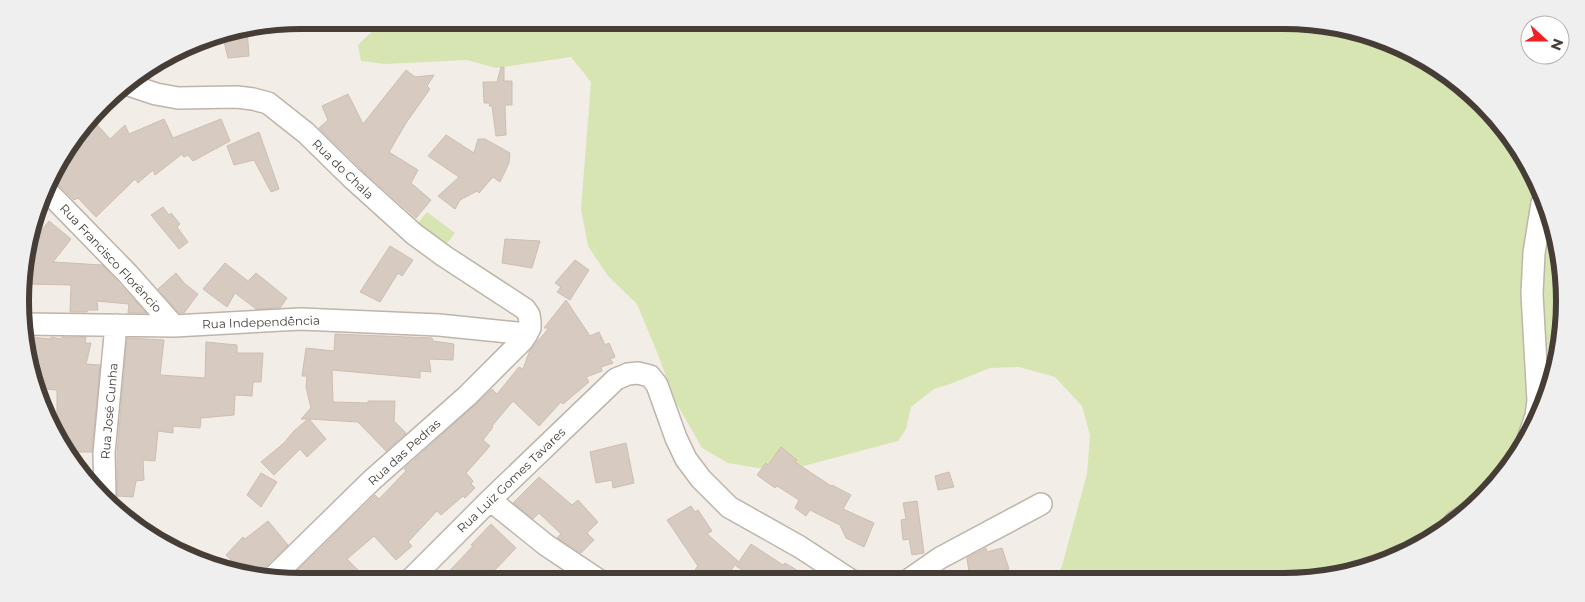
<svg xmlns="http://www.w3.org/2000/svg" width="1585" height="602" viewBox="0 0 1585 602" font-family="Montserrat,sans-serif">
	<rect width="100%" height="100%" fill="#f3ede7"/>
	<path fill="#d6e5b2" d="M384,20H1284L1357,30L1455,78L1527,161L1563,265L1556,371L1541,378L1527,442L1469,512L1408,553L1321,580H1055L1062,566L1087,474L1090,435L1082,406L1055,377L1019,367L990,368L950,384L934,389L911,407L906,429L898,441L792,469L758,468L728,463L702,448L673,397L659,357L637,304L608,276L588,246L581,209L591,82L571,57L496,68L467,60L385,64L361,61L358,45Z
		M427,212L455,233L442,249L413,229Z"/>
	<path fill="#d7cac0" stroke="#cebeb1" d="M247,29L249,56L228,58L222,33Z
		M501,67H504V81H512V105H505L506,135L496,136L492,106H489L490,103H484L483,82H497Z
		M406,70L415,77L434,75L427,86L430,89L406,123L389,152L418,170L411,183L431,200L416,218L361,169L319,128L328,120L322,106L348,94L363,124Z
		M92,119L110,139L125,125L129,134L164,119L173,138L221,119L230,141L193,161L188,155L184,157L182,154L155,175L153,170L138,183L135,179L96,217L78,198L74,200L56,182L51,179L58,161Z
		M259,132L279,189L271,192L254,160L234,165L227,146Z
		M446,135L474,153L478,139H485L510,153L509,163L500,182L493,177L479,193L477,191L460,200L455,209L438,196L459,177L428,156Z
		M163,207L169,215L171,213L180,224L177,227L188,242L179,249L151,215Z
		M49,221L71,239L53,262L102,265L146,313H128L129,304L97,301L98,310H88L87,312H70L71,285L28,284L30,244Z
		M505,239L540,241L532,268L502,263Z
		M390,246L413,260L402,276L398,273L380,302L360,292Z
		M575,260L589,270L570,300L557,292L561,287L555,283Z
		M225,263L248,281L256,273L287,298L280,308L256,309L235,293L227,307L203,289Z
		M176,273L185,284L198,294L184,313H179L158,289Z
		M566,300L590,336L599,332L605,345L609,343L615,357L610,359L613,363L601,367L602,371L586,377L589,382L563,404L561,402L539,426L513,401L492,426L493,427L483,440L490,446L466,473L473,481L471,484L475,488L465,498L463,496L441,515L437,511L408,542L412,546L396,560L374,536L347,559L370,582H301L288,580L375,495L379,499L406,471L404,469L475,405L492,389L497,394L519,367L523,369L530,350L549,328H544Z
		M335,334L432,338L433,341L454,344L453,360L429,359L431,372L420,371V378L332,370L333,402L368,403V401H395L394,421L406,433L386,451L358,422L309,419L326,439L307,457L300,449L274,475L261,462L284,443L294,431L308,419H301L311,408L306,387L307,376H302L306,348L334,351Z
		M28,337L51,339V337L61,339L62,337H86L85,343H91L86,364L100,365L92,452H65L57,432L58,419H57V390L45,389L46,381L35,380L25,356V339H28Z
		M127,338L164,340L160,375L205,378L206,342L237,345V353H263L261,382H253L252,396L235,395L234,415L201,418L200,428L173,426V433L158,431L155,461L143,460L144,480L136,481L133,497L117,496V453Z
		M626,443L634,483L613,488L612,480L596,483L590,452Z
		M781,447L797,460L795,462L831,486L832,485L851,495L843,509L874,523L864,547L846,538L840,525L810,510L806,516L795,508L799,500L777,486L775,488L757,475L766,463L768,465Z
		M949,472L954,487L938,490L935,476Z
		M261,473L277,482L261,507L247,495Z
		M539,477L572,505L578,500L598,522L587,533L594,540L581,553L557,538L561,534L539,513L533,519L513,503Z
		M917,501L924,553L912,555L909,539L903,540L901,520L906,519L903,503Z
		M691,506L695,512L698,510L712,531L707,534L738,561L723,581H705L694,571L698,566L667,520Z
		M268,521L288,545L263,569L260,577L246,575L226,555L243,537L245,539Z
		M491,524L516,548L493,572L502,582H439L473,546L471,545Z
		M751,544L783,565L785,563L815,581H759L736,566Z
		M986,548L987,552L1002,548L1009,569L970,579L967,558Z"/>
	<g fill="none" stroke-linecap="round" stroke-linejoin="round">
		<defs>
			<path id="minor" d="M126,84L156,94L178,98L237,97L253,99L268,103L306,133L352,178L414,234L444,256L525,309L529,315L530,322V328L523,340L467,396L372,480L272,578
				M47,191L128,274L174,326
				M24,324L174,326L301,319L439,325L527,334
				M1527,442L1536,416L1538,401L1532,294L1534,253L1542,203
				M105,497L104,453L116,325
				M490,500L546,545L600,581
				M1455,522L1470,512
				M907,581L940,558L1041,504
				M408,582L490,500L616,379L628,374L638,373L650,376L657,385L676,438L686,459L701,479L729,507L800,547L852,581"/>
		</defs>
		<use href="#minor" stroke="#beb4aa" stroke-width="24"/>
		<use href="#minor" stroke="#fff" stroke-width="21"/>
	</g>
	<g text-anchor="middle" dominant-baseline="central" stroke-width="5" stroke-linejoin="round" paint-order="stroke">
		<g font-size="12" fill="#453d36" stroke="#fff">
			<text transform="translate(343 169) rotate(44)">Rua do Chala</text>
			<text transform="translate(111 258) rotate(47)">Rua Francisco Florêncio</text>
			<text transform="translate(261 322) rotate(-2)">Rua Independência</text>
			<text transform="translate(109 411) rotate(-85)">Rua José Cunha</text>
			<text transform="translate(404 452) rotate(-42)">Rua das Pedras</text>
			<text transform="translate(511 480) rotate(-44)">Rua Luiz Gomes Tavares</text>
		</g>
	</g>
	<path d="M0 0H1585V602H0ZM301 29H1284A272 272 0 0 1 1556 301V301A272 272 0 0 1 1284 573H301A272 272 0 0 1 29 301V301A272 272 0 0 1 301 29Z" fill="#f0efef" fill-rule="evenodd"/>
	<path fill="none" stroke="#453d36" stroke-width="6" d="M301 29H1284A272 272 0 0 1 1556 301V301A272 272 0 0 1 1284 573H301A272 272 0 0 1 29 301V301A272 272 0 0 1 301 29Z"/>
	<g transform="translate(1545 40) rotate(111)"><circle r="24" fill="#ffffff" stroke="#b5b1af"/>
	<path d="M0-4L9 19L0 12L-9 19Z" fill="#ef2223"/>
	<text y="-8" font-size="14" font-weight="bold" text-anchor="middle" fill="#453d36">N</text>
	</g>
</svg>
